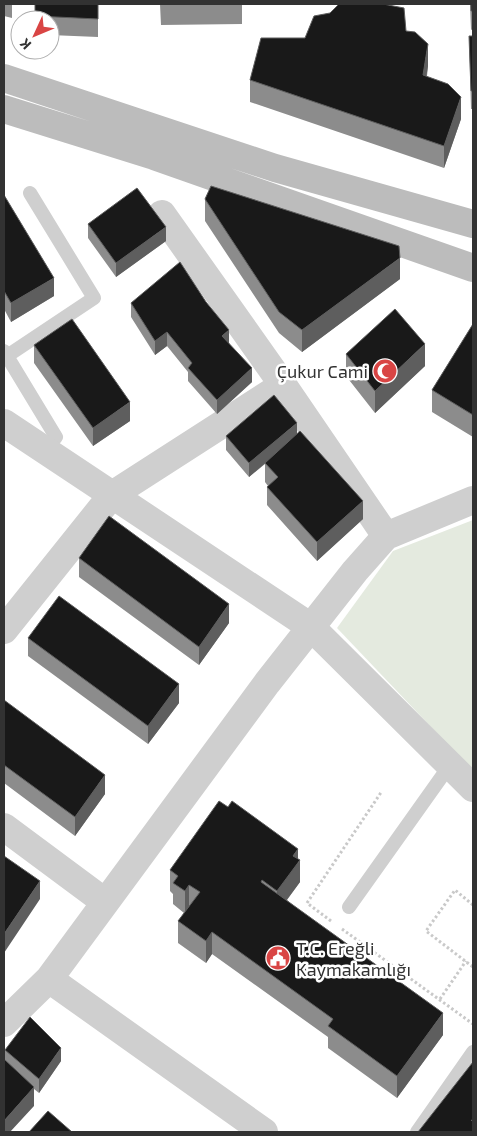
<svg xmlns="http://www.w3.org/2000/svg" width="477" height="1136" viewBox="0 0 477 1136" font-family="'Exo 2',sans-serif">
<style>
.green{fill:#e4eadf}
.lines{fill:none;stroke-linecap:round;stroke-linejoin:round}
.path{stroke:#c9c9c9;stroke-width:3;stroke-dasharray:2.5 2.5;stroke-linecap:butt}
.service{stroke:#cfcfcf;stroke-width:14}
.minor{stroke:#cfcfcf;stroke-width:28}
.secondary{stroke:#bcbcbc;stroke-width:28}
.wall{fill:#8c8c8c}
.shaded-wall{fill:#5e5e5e}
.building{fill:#191919;stroke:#5e5e5e}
.labels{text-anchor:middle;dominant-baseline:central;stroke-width:5;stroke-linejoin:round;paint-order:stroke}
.poi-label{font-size:18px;fill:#323232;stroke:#fff;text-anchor:end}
</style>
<rect width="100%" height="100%" fill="#fff"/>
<!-- green -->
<path class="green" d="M473,520v251l-136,-143 56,-77z"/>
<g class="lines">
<!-- path -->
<path class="path" d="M473,905l-18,-15 -29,41 47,36
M331,921l-24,-18 75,-112
M342,929l131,95
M440,999l26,-38"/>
<!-- service -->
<path class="service" d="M4,351l52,86 -11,14
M7,356l87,-58 -64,-105
M349,907l101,-142
M417,1132l56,-80"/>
<!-- minor -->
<path class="minor" d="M162,214l121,171 103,151
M4,423l307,204 162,161
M4,630l108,-135 171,-110
M4,827l101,75
M49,979l215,153
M4,1023l45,-44 218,-296 88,-112 31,-35 87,-36"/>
<!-- secondary -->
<path class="secondary" d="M4,78l271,90 198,56
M4,109l150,47 319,112"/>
</g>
<!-- wall -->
<path class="wall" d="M4,4h8v14l-8,-2z
M35,4h63v33l-48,-2v-15h-15z
M160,4h82v20l-81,1z
M470,4h3v25l-2,1z
M406,31l22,35 -1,10 34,43 -17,49 -194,-66v-22l55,-42z
M469,36h4v73h-2z
M4,195l50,101 -43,26 -7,-13z
M205,199l195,80 -98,73 -23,-19 -74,-112z
M88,224l78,17 -50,36 -28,-39z
M131,303l98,40 23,39 -35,32 -29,-33v-9l-21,-26 -12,9 -24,-38z
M473,324v113l-41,-25v-22z
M34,345l96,76 -37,25 -59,-83z
M346,354l79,12 -50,47 -29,-37z
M297,434l66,85 -46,42 -50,-56v-18l1,-1 -3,-4v-18l-16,13 -23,-27v-14z
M79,558l150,65 -30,42 -120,-88z
M28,638l151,65 -31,41 -120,-88z
M4,700l101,94 -30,42 -71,-53z
M298,859l2,23 -13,18 156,135 -46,63 -69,-50v-11l-116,-83 -6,9 -28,-20v-22l6,-8 -11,-9v-10l-3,-3v-21z
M5,1050l56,11 -22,32 -5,-4v17l-29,-46z"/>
<!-- shaded-wall -->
<path class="shaded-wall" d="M428,44v22l-5,31v-22z
M461,97v22l-17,49v-22z
M166,227v14l-50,36v-14z
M400,258v21l-98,73v-22z
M54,278v18l-43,26v-19z
M229,330v14l-7,-8z
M167,332v14l-12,9v-14z
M425,344v22l-50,47v-22z
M252,368v14l-35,32v-14z
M130,402v19l-37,25v-18z
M297,423v13l-48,41v-14z
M363,501v18l-46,42v-19z
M229,604v19l-30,42v-18z
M179,684v19l-31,41v-18z
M105,775v19l-30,42v-19z
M298,849v14l2,-3v22l-23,31v-22l16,-35z
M40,881v18l-36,54v-19z
M189,885v21l-4,7v-22z
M212,932v22l-6,9v-22z
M443,1013v22l-46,63v-22z
M61,1048v13l-22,32v-14z
M34,1087v19l-24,26h-6v-11z"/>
<!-- building -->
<path class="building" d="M35,4h63v15l-63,-3z
M339,4h44l21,4 2,23 9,1 13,12 -5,31 25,9 13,13 -17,49 -194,-66 11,-42h44l9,-22 16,-3z
M471,4h2v7h-2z
M469,36h4v55h-2z
M211,186l188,60 1,12 -98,72 -23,-18 -74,-113z
M137,188l29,39 -50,36 -28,-39z
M4,195l50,83 -43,25 -7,-12z
M180,262l26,40 23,28 -7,6 30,32 -35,32 -29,-32 4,-5 -25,-31 -12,9 -24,-38z
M395,309l30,35 -50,47 -29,-37z
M72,319l58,83 -37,26 -59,-83z
M473,324v91l-41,-25z
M274,395l23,28 -48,40 -23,-27z
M300,431l63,70 -46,41 -50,-55 11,-10 -13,-14z
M109,516l120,88 -30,43 -120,-89z
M59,596l120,88 -31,42 -120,-88z
M4,700l101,75 -30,42 -71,-52z
M219,801l9,6 4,-6 66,48 -5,7 7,4 -23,31 -15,-11 -1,2 182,131 -46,63 -69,-50 5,-7 -121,-87 -6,9 -28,-20 22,-29 -11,-7 -4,6 -12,-8 5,-7 -8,-6z
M4,856l36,25 -36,53z
M30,1017l31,31 -22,31 -34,-29z
M4,1059l30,28 -30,34z
M473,1062v59l-2,-1 2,2v10h-55z
M48,1111l24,21h-43z"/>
<!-- icons -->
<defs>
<symbol id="mosque-disc" viewBox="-11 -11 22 22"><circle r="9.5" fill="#d94544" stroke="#fff"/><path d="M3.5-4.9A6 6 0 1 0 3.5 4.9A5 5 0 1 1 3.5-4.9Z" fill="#fff"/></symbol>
<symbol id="civic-disc" viewBox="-11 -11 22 22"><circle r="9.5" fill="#d94544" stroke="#fff"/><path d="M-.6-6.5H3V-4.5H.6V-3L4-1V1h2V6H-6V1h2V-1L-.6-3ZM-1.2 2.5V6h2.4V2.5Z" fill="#fff"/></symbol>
</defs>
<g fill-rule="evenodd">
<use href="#mosque-disc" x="371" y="357" width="28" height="28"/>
<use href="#civic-disc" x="264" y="944" width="28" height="28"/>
</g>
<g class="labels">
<!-- poi labels -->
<g class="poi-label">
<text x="368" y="371">Çukur Cami</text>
<text x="296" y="948" text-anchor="start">T.C. Ereğli<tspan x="296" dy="21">Kaymakamlığı</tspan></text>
</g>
</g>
<!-- border -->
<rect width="477" height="1136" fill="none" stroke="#323232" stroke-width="10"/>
<!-- north arrow -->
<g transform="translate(35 35) rotate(226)"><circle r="24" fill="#ffffff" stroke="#adadad"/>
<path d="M0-4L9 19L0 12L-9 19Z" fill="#d94544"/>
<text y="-8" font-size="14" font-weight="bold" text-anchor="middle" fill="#323232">K</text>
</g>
</svg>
